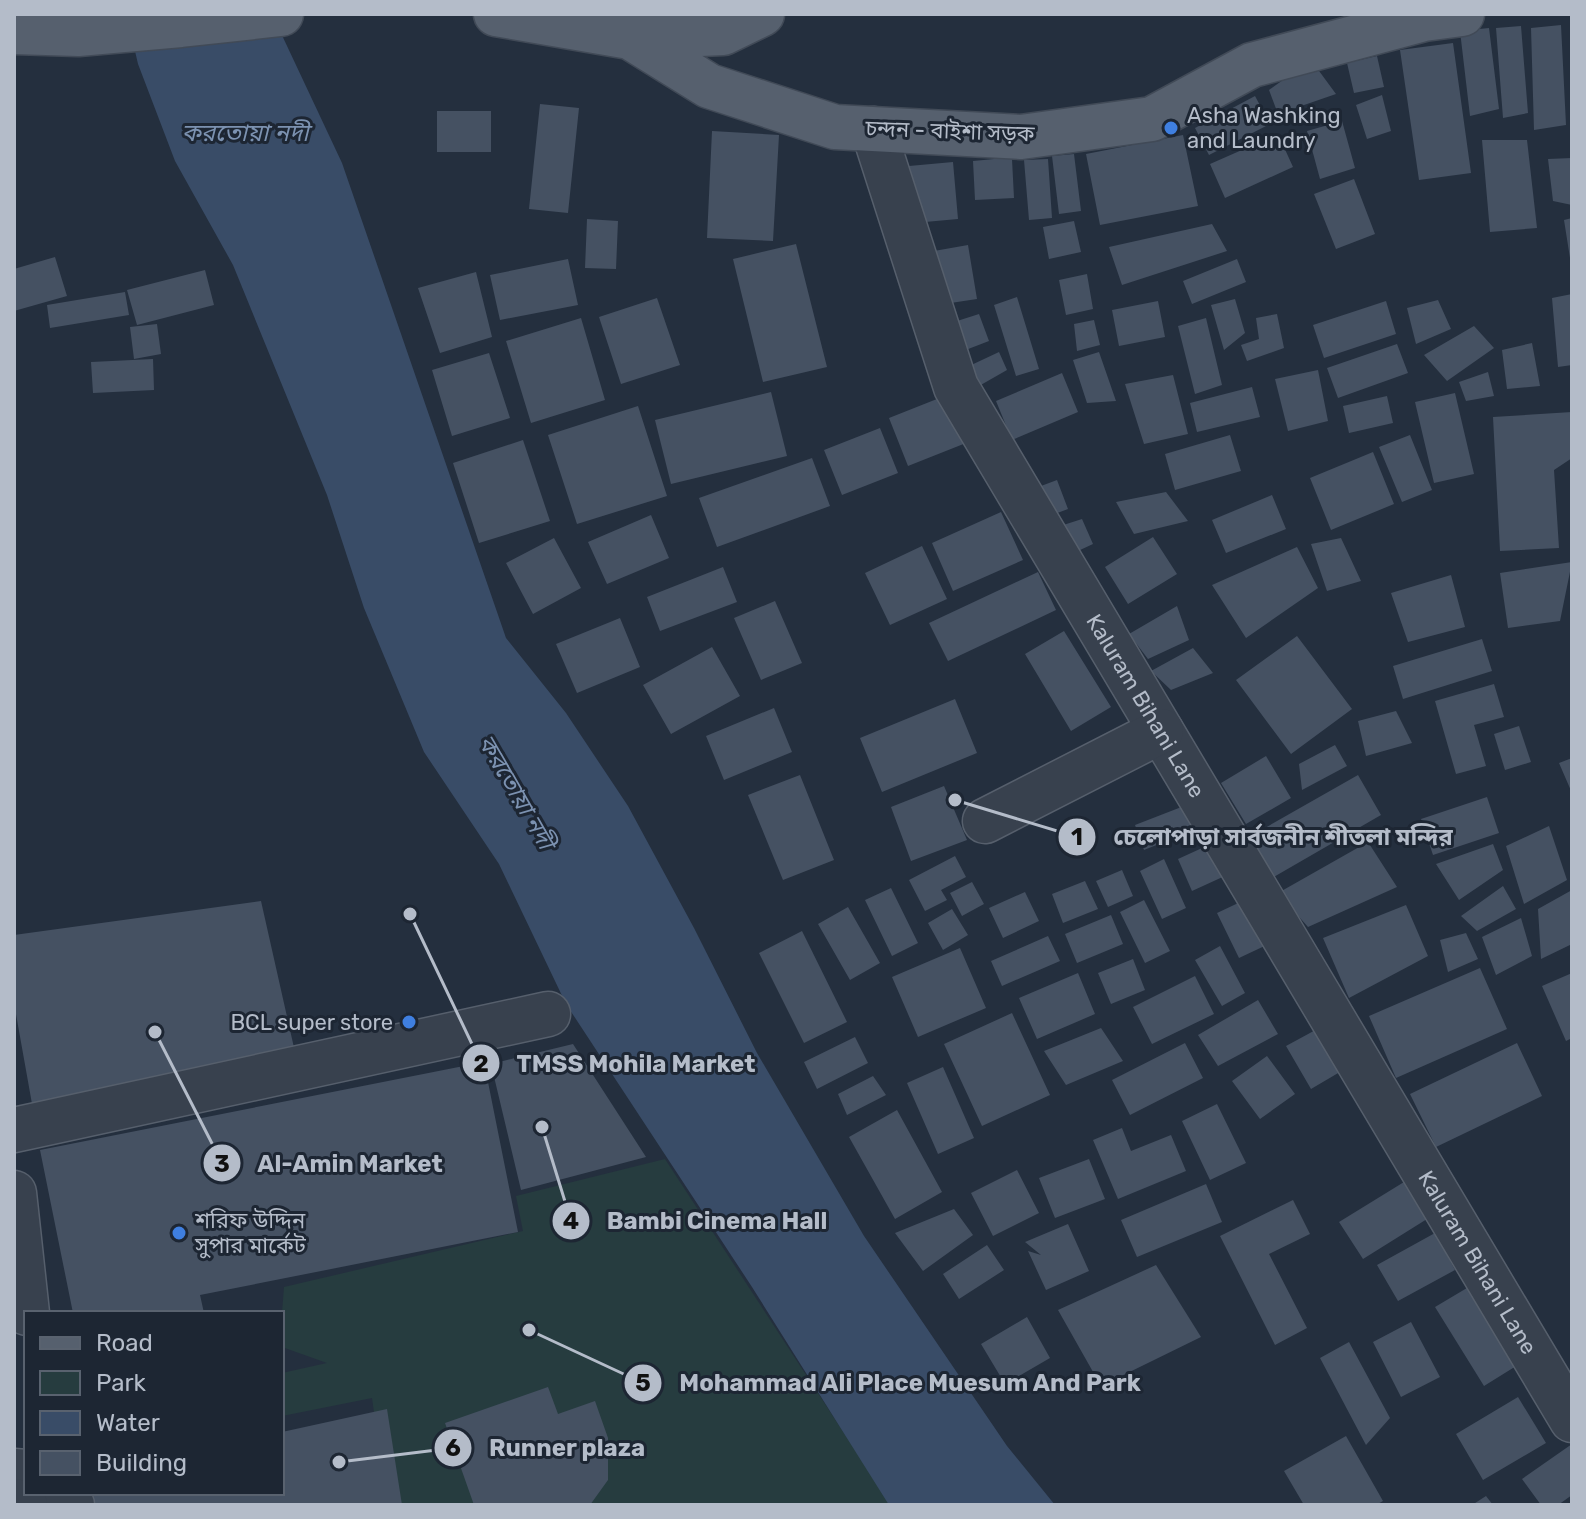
<svg xmlns="http://www.w3.org/2000/svg" width="1586" height="1519" viewBox="0 0 1586 1519" font-family="Rubik,'Noto Sans Bengali',sans-serif">
<style>
.green{fill:#263c3f}
.water{fill:#394c67}
.building{fill:#455162}
.lines{fill:none;stroke-linecap:round;stroke-linejoin:round}
.minor-casing{stroke:#565f6c;stroke-width:47}
.major-casing{stroke:#414a57;stroke-width:47}
.minor{stroke:#38414e;stroke-width:44}
.major{stroke:#56606e;stroke-width:44}
.shop-dot{fill:#3f7fe0;stroke:#1d2633;stroke-width:3}
.labels{text-anchor:middle;dominant-baseline:central;stroke-width:6;stroke-linejoin:round;paint-order:stroke}
.poi-label{font-size:22px;fill:#b4bcc9;stroke:#1d2633;text-anchor:start}
.street-label{font-size:22px;fill:#b4bcc9;stroke:#1d2633}
.water-label{font-size:24px;font-style:italic;fill:#7c92b1;stroke:#1d2633}
.leader{fill:none;stroke:#b4bcc9;stroke-width:3}
.callout-dot{fill:#b4bcc9;stroke:#1d2633;stroke-width:3}
.mark-label{font-size:24px;text-anchor:middle;font-weight:bold;fill:#111}
.callout-label{font-size:24px;text-anchor:middle;font-weight:bold;fill:#b4bcc9;stroke:#1d2633;stroke-width:6;stroke-linejoin:round;paint-order:stroke}
</style>
<rect width="100%" height="100%" fill="#242f3e"/>
<!-- green -->
<path class="green" d="M665,1159l226,346h-504l-15,-107 -90,18v-43l45,-10 -45,-16v-34l2,-26 239,-56 -7,-35z"/>
<!-- water -->
<path class="water" d="M272,14l70,149 164,475 60,75 62,93 66,122 63,125 107,183 143,210 48,59h-166l-137,-218 -186,-283 -67,-140 -75,-112 -60,-144 -37,-113 -94,-230 -58,-104 -37,-97 -6,-26z"/>
<!-- building -->
<path class="building" d="M1561,25l5,100 -32,5 -3,-102z
M1521,26l7,87 -25,5 -7,-90z
M1489,28l10,81 -29,7 -10,-85z
M1453,43l18,130 -52,7 -19,-130z
M1377,56l7,31 -30,6 -7,-30z
M1311,60l25,34 -58,20 -9,-24z
M1382,95l9,36 -24,8 -11,-34z
M1255,96l15,28 -61,31 -14,-27z
M540,104l39,4 -11,105 -39,-4z
M437,111h54v41h-54z
M1342,121l13,47 -35,11 -13,-48z
M712,131l67,4 -6,106 -66,-3z
M1278,134l15,33 -68,31 -15,-34z
M1183,135l15,71 -98,19 -14,-71z
M1482,140h45l10,88 -47,4z
M1074,154l7,57 -22,3 -7,-58z
M1572,158v47l-19,-4 -5,-42z
M994,159h18l2,39 -39,2 -2,-39z
M1048,159l4,59 -23,2 -5,-60z
M953,162l5,57 -44,4 -5,-57z
M1354,179l21,55 -39,15 -22,-55z
M1572,218v40h-2l-6,-38z
M587,219l31,2 -2,48 -31,-1z
M1074,221l7,31 -32,7 -6,-32z
M1212,224l15,27 -105,34 -13,-38z
M796,244l31,123 -64,15 -30,-123z
M968,245l9,54 -33,5 -10,-53z
M55,257l12,39 -53,15v-42z
M568,259l10,46 -78,15 -10,-45z
M1237,259l9,23 -54,22 -9,-23z
M205,270l9,35 -77,20 -10,-35z
M476,272l16,65 -52,16 -22,-65z
M1087,274l6,35 -27,6 -7,-35z
M125,292l4,23 -79,13 -3,-23z
M1572,294v71l-14,2 -6,-69z
M1017,297l22,72 -23,7 -22,-71z
M657,298l23,67 -59,19 -22,-67z
M1235,299l10,34 -21,17 -13,-45z
M1438,300l13,29 -35,15 -9,-36z
M1158,301l7,36 -46,9 -7,-36z
M1386,301l10,33 -72,24 -11,-33z
M979,314l10,27 -26,10 -9,-29z
M1277,314l7,34 -37,13 -6,-16 18,-6 -3,-21z
M581,318l24,82 -74,23 -25,-82z
M1206,318l16,67 -27,9 -17,-68z
M1094,320l6,25 -23,6 -3,-27z
M157,324l4,30 -27,5 -4,-32z
M1474,326l20,22 -47,33 -23,-26z
M1532,343l8,43 -33,3 -5,-39z
M1397,344l11,29 -70,25 -11,-30z
M999,352l8,18 -28,16 -12,-19z
M1099,352l17,49 -29,2 -14,-43z
M489,353l21,65 -58,18 -20,-66z
M153,359l1,31 -61,3 -2,-31z
M1318,370l10,51 -40,10 -13,-52z
M1488,372l6,24 -28,5 -7,-19z
M1062,373l16,39 -66,28 -16,-39z
M1173,375l15,59 -44,10 -19,-60z
M1252,387l8,30 -63,15 -7,-29z
M771,392l16,64 -116,28 -16,-64z
M1455,393l19,81 -40,9 -19,-81z
M947,395l19,48 -58,23 -19,-48z
M1387,396l6,27 -44,10 -6,-27z
M638,406l29,90 -90,28 -29,-89z
M1572,412v46l-18,12 5,78 -59,3 -7,-134z
M880,428l18,45 -56,22 -18,-45z
M1230,435l11,36 -66,19 -10,-36z
M1410,435l22,55 -30,12 -23,-55z
M523,440l27,81 -71,22 -26,-80z
M1373,452l21,52 -63,26 -21,-52z
M812,458l18,48 -113,41 -18,-49z
M1057,480l11,29 -24,9 -11,-29z
M1166,492l22,29 -54,13 -18,-32z
M1272,495l14,34 -60,24 -14,-33z
M1001,512l22,48 -70,31 -21,-48z
M651,515l18,43 -62,26 -19,-42z
M1082,519l11,25 -28,13 -11,-29z
M1153,537l24,37 -49,30 -23,-37z
M554,538l27,50 -48,26 -27,-51z
M1341,538l20,43 -34,10 -16,-47z
M922,546l25,53 -57,26 -25,-52z
M1297,547l21,41 -72,50 -34,-53z
M1572,562l-12,59 -52,7 -8,-55z
M723,567l14,35 -77,29 -13,-34z
M1038,572l18,38 -108,51 -19,-38z
M1451,575l14,52 -57,15 -17,-49z
M775,601l27,62 -41,17 -27,-62z
M1177,606l12,34 -41,19 -19,-25z
M620,618l20,49 -63,26 -21,-49z
M1064,631l47,76 -40,24 -46,-77z
M1297,636l55,73 -61,45 -55,-74z
M1482,639l10,32 -89,28 -10,-33z
M712,647l28,49 -69,38 -28,-49z
M1193,648l20,25 -42,17 -20,-19z
M1494,684l10,33 -30,8 12,41 -30,8 -21,-73z
M955,699l22,54 -95,39 -22,-54z
M774,708l18,44 -68,28 -18,-44z
M1396,711l16,32 -46,13 -8,-35z
M1519,726l12,36 -26,8 -11,-36z
M1335,745l12,21 -45,24 -3,-26z
M1266,756l25,42 -45,26 -25,-41z
M1572,758v35l-13,-30z
M800,775l34,85 -51,20 -35,-85z
M1358,775l23,40 -109,63 -23,-41z
M944,786l23,54 -56,21 -20,-54z
M1487,797l12,36 -66,22 -12,-36z
M1184,806l10,24 -50,20 -9,-25z
M1549,826l18,54 -43,24 -18,-58z
M1368,842l29,45 -89,40 -30,-34z
M1213,843l14,32 -35,16 -14,-32z
M1493,844l10,26 -44,30 -23,-36z
M955,856l11,21 -25,13 6,10 -22,11 -16,-31z
M1164,859l22,49 -24,11 -22,-48z
M1122,870l11,26 -25,11 -12,-26z
M1085,881l13,28 -35,14 -11,-29z
M972,882l12,22 -22,12 -12,-23z
M1503,886l13,23 -39,22 -16,-15z
M891,888l27,55 -26,13 -27,-56z
M1572,890v54l-31,15 -3,-50z
M1025,892l14,29 -36,17 -14,-30z
M1251,897l22,45 -34,16 -22,-45z
M1144,900l26,51 -25,12 -25,-51z
M261,901l36,160 -263,54 -20,-112v-68z
M1406,905l22,51 -79,42 -26,-60z
M848,907l32,56 -30,17 -32,-56z
M952,909l16,26 -25,15 -15,-27z
M1111,915l12,29 -46,19 -12,-29z
M1521,918l11,38 -36,19 -14,-38z
M802,931l45,91 -43,21 -45,-90z
M1466,933l12,26 -30,13 -8,-32z
M1048,936l12,25 -58,25 -11,-25z
M1220,946l25,47 -23,13 -27,-46z
M960,948l26,60 -68,29 -26,-60z
M1133,959l12,31 -34,14 -13,-31z
M1480,968l27,61 -111,49 -27,-62z
M1078,973l17,41 -58,25 -18,-41z
M1572,973v65l-6,3 -24,-55z
M1195,976l19,38 -62,30 -19,-37z
M1258,1000l20,34 -60,32 -20,-31z
M1012,1013l38,82 -68,31 -38,-82z
M1321,1027l24,42 -34,20 -25,-43z
M1101,1028l22,33 -57,24 -22,-34z
M855,1037l13,26 -51,26 -13,-27z
M1185,1043l18,35 -73,37 -18,-35z
M1517,1043l25,53 -106,51 -26,-53z
M573,1044l73,113 -125,33 -30,-126z
M1267,1056l28,38 -35,25 -28,-38z
M484,1062l34,170 -318,63 4,18h-131l-33,-163z
M943,1067l31,71 -36,16 -31,-71z
M873,1076l13,19 -39,20 -9,-21z
M1217,1104l29,59 -36,17 -28,-59z
M897,1110l45,82 -47,27 -46,-82z
M1122,1128l9,23 40,-16 15,36 -68,28 -25,-59z
M1089,1159l16,40 -50,19 -16,-40z
M1017,1170l22,43 -46,23 -22,-43z
M1404,1182l23,37 -64,40 -24,-37z
M1206,1184l16,38 -85,35 -16,-37z
M1293,1200l17,34 -41,20 38,74 -32,17 -55,-109z
M954,1209l19,26 -50,36 -28,-38z
M1068,1224l21,47 -43,19 -18,-39 13,4 -16,-13z
M1435,1233l20,37 -57,31 -21,-36z
M987,1245l17,25 -45,29 -16,-25z
M1156,1265l45,72 -100,49 -43,-76z
M1472,1285l49,78 -37,23 -49,-79z
M1027,1317l23,41 -45,26 -24,-40z
M1411,1322l29,55 -39,20 -28,-55z
M1349,1342l41,76 -24,27 -46,-87z
M548,1387l10,27 37,-13 13,37v42l-18,25h-116l-29,-82z
M1518,1397l28,46 -63,37 -27,-46z
M387,1409l15,96h-312l-2,-12h194v-61z
M1346,1436l37,65 -7,4h-72l-20,-34z
M1572,1444v51l-14,10h-17l-19,-26z
M1486,1496l7,9h-21z"/>
<g class="lines">
<defs>
<g id="minor">
<path id="s1" d="M873,129l83,258 616,1033"/>
<path d="M985,821l176,-90"/>
<path d="M14,1130l534,-116"/>
<path d="M14,1193l13,120"/>
<path d="M14,1471l12,1"/>
<path d="M64,1493l4,3 4,9"/>
<path d="M14,1501l11,4"/>
</g>
<path id="major" d="M496,14l134,23 93,-4 39,-19
M14,32l64,2 103,-9 100,-11
M630,37l79,49 126,41 186,10 131,-18 100,-54 172,-46 38,-5"/>
</defs>
<!-- minor casing -->
<use href="#minor" class="minor-casing"/>
<!-- major casing -->
<use href="#major" class="major-casing"/>
<!-- minor -->
<use href="#minor" class="minor"/>
<!-- major -->
<use href="#major" class="major"/>
</g>
<!-- markers -->
<g class="shop-dot">
<circle cx="1171" cy="128" r="8"/>
<circle cx="409" cy="1022" r="8"/>
<circle cx="179" cy="1233" r="8"/>
</g>
<g class="labels">
<!-- poi labels -->
<g class="poi-label">
<text x="1187" y="115">Asha Washking<tspan x="1187" dy="25">and Laundry</tspan></text>
<text x="393" y="1022" text-anchor="end">BCL super store</text>
<text x="195" y="1220">শরিফ উদ্দিন<tspan x="195" dy="25">সুপার মার্কেট</tspan></text>
</g>
<!-- street labels -->
<g class="street-label">
<text transform="translate(950 131) rotate(2)">চন্দন - বাইশা সড়ক</text>
<text stroke="none"><textPath href="#s1" startOffset="642">Kaluram Bihani Lane</textPath></text>
<text stroke="none"><textPath href="#s1" startOffset="1290">Kaluram Bihani Lane</textPath></text>
</g>
<!-- water labels -->
<g class="water-label">
<text x="245" y="133">করতোয়া নদী</text>
<text transform="translate(516 792) rotate(60)">করতোয়া নদী</text>
</g>
</g>
<!-- callouts -->
<path class="leader" d="M955 800L1077 837M410 914L481 1063M155 1032L222 1163M542 1127L571 1221M529 1330L643 1383M339 1462L453 1448"/>
<g class="callout-dot">
<circle cx="955" cy="800" r="8"/>
<circle cx="410" cy="914" r="8"/>
<circle cx="155" cy="1032" r="8"/>
<circle cx="542" cy="1127" r="8"/>
<circle cx="529" cy="1330" r="8"/>
<circle cx="339" cy="1462" r="8"/>
<circle cx="1077" cy="837" r="20"/>
<circle cx="481" cy="1063" r="20"/>
<circle cx="222" cy="1163" r="20"/>
<circle cx="571" cy="1221" r="20"/>
<circle cx="643" cy="1383" r="20"/>
<circle cx="453" cy="1448" r="20"/>
</g>
<g class="mark-label">
<text x="1077" y="845">1</text>
<text x="481" y="1072">2</text>
<text x="222" y="1172">3</text>
<text x="571" y="1229">4</text>
<text x="643" y="1391">5</text>
<text x="453" y="1456">6</text>
</g>
<g class="callout-label">
<text x="1283" y="845">চেলোপাড়া সার্বজনীন শীতলা মন্দির</text>
<text x="636" y="1072">TMSS Mohila Market</text>
<text x="350" y="1172">Al-Amin Market</text>
<text x="717" y="1229">Bambi Cinema Hall</text>
<text x="910" y="1391">Mohammad Ali Place Muesum And Park</text>
<text x="567" y="1456">Runner plaza</text>
</g>
<!-- border -->
<rect width="1586" height="1519" fill="none" stroke="#b4bcc9" stroke-width="32"/>
<!-- legend -->
<rect x="24" y="1311" width="260" height="184" fill="#1d2633" stroke="#59626f" stroke-width="2"/>
<rect x="40" y="1337" width="40" height="12" fill="#56606e" stroke="#59626f" stroke-width="2"/>
<text x="96" y="1351" font-size="24" fill="#b4bcc9">Road</text>
<rect x="40" y="1371" width="40" height="24" fill="#263c3f" stroke="#59626f" stroke-width="2"/>
<text x="96" y="1391" font-size="24" fill="#b4bcc9">Park</text>
<rect x="40" y="1411" width="40" height="24" fill="#394c67" stroke="#59626f" stroke-width="2"/>
<text x="96" y="1431" font-size="24" fill="#b4bcc9">Water</text>
<rect x="40" y="1451" width="40" height="24" fill="#455162" stroke="#59626f" stroke-width="2"/>
<text x="96" y="1471" font-size="24" fill="#b4bcc9">Building</text>
</svg>
